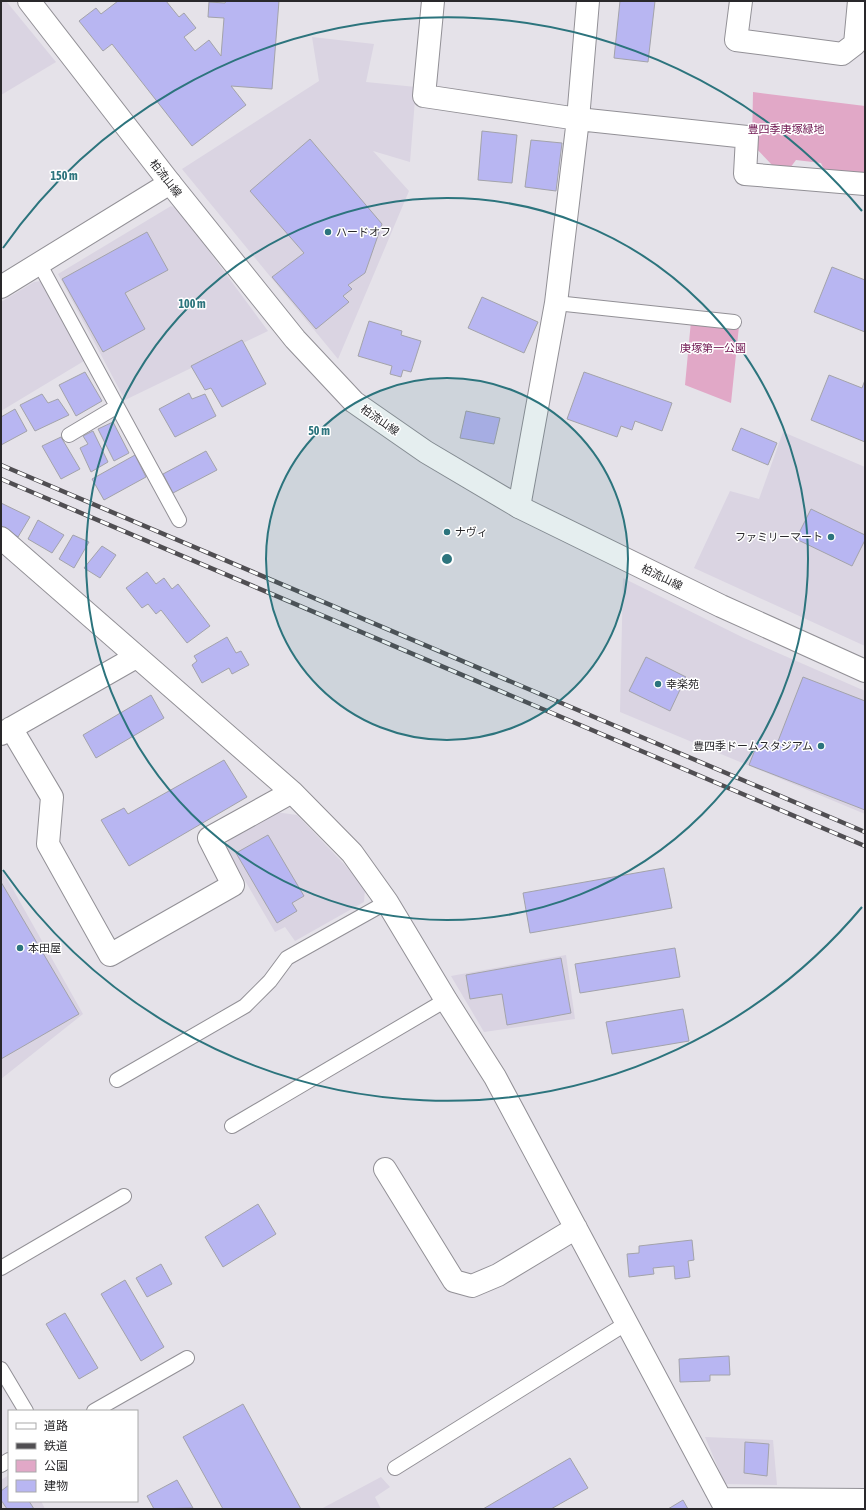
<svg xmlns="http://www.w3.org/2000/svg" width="866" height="1510" viewBox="0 0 866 1510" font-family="'Asap Condensed','Noto Sans JP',sans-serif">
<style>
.built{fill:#dad4e2}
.green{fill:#e1a8c7}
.building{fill:#b8b6f2;stroke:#a3a3aa}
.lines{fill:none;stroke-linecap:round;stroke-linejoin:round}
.lane-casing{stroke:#929096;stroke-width:16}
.street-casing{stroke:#929096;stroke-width:24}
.secondary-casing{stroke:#929096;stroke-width:24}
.lane{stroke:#fff;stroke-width:14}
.street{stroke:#fff;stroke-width:22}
.secondary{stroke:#fff;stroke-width:22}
.rail-casing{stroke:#504e52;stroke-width:4.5}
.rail{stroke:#fff;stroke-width:3;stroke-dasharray:9;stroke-linecap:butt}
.ring{fill:none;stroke:#2c747d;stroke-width:2}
.poi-dot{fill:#2c747d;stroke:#fff;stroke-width:1.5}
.labels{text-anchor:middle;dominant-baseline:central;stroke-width:3;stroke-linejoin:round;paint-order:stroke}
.park-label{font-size:11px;fill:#701852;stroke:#fff}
.street-label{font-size:11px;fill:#29282b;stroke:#fff}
.poi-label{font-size:11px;fill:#29282b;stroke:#fff;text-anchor:start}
.centre{fill:#2c747d;stroke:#fff;stroke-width:2}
.ring-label{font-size:12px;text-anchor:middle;font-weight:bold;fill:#2c747d;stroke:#fff;stroke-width:3;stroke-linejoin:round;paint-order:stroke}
</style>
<rect width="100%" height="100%" fill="#e5e2e9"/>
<!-- built -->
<path class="built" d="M1,1h5l50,61 -55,33z
M312,37l62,7 -8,38 50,5 -6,75 -37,-11 36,40 -71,168 -156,-190 137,-88z
M171,206l7,3 90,122 -143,69 -67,-126z
M41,281l43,80 -83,50v-109l33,-20z
M783,432l82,35v179l-171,-78 36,-77 29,8z
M623,578l121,60 121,53v123l-245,-102z
M275,812l22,3 47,49 21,25 -1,13 -69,39 -10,-14 -10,5 -48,-82 1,-10z
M1,868l82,146 -82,65z
M566,955l9,64 -91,13 -33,-56z
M705,1437l68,3 4,45 -52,-1z
M9,1475v26h32l4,8h-44v-29z
M381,1477l9,10 -15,10 6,12h-60z"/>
<!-- green -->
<path class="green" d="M753,92l112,14v70l-40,-4 -4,-9 -25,-3 -6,8 -17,-2 -21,-22z
M691,321l48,5 -8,77 -46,-18z"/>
<!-- building -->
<path class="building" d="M118,1h48l13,16 5,-4 12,15 -12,9 11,14 14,-11 12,16 3,-38 -16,-1 1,-15 16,1 1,-2h53l-7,88 -41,-3 15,19 -54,41 -80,-102 -9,7 -24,-30 17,-13 5,6z
M620,1h35l-7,61 -34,-4z
M482,131l35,4 -5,48 -34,-3z
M310,139l72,85 -17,49 -17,12 4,4 -9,7 6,6 -33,27 -44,-52 32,-24 -54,-62z
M531,140l31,3 -6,48 -31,-4z
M147,232l21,38 -43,23 20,36 -42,23 -41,-73z
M832,267l33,13v52l-51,-20z
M482,297l56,25 -14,31 -56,-25z
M369,321l33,10 -1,4 20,6 -10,31 -8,-2 -2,7 -11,-3 2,-8 -34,-10z
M242,340l24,44 -44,23 -11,-19 -6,2 -14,-24z
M85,372l17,29 -26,15 -17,-31z
M584,372l88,31 -10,28 -27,-10 -3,9 -11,-4 -4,11 -50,-18z
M829,375l33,13 3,-8v62l-54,-22z
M189,393l3,6 13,-5 11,22 -41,21 -16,-28z
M42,394l6,9 10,-4 11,16 -34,16 -15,-26z
M15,409l12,22 -26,14v-28z
M466,411l34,7 -6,26 -34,-6z
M113,422l16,31 -15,8 -16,-32z
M741,428l36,15 -9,22 -36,-15z
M93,431l15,31 -17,10 -11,-24 8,-4 -5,-8z
M61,437l19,32 -19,10 -19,-33z
M206,451l11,19 -44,23 -10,-19z
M135,455l11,22 -42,23 -12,-21z
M1,503l29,14 -12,20 -17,-11z
M811,509l54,26v5l-13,26 -56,-27z
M38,520l26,15 -12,18 -24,-14z
M73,535l16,7 -15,26 -15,-9z
M102,546l14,9 -16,23 -16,-10z
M147,572l9,12 8,-6 8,11 6,-5 32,42 -23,17 -26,-33 -5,4 -8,-10 -6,4 -16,-20z
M227,637l9,16 5,-2 8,14 -17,9 -3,-6 -27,15 -10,-18 5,-4 -3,-5z
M646,657l40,20 -16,34 -41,-20z
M803,677l62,24v109l-116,-45 9,-23 17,7z
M151,695l13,23 -68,40 -13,-23z
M224,760l23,37 -118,69 -28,-46 23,-12 4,6z
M268,835l36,61 -12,7 5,8 -20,12 -41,-70z
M664,868l8,40 -142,25 -7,-40z
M1,882l78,132 -78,45z
M675,948l5,29 -100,16 -5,-29z
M561,958l10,55 -64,12 -5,-31 -32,5 -4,-24z
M683,1009l6,32 -77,13 -6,-32z
M258,1204l18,30 -53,33 -18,-30z
M692,1240l2,20 -6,1 2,16 -15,2 -1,-13 -21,2 1,6 -25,3 -2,-23 12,-1v-7z
M161,1264l11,20 -25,13 -11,-19z
M125,1280l39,67 -23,14 -40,-67z
M65,1313l33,55 -19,11 -33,-55z
M729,1356l1,19h-20v6l-30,1 -1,-23z
M243,1404l58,105h-78l-40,-72z
M745,1442l24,2 -2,32 -23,-3z
M570,1458l18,30 -37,21h-68z
M177,1480l16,28 -39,1 -7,-13z
M9,1485v16h20l5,8h-27l-6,-9v-9z
M683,1500l5,9h-20z"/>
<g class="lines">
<defs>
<path id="lane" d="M39,263l140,257
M556,303l178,19
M69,435l47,-28
M117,1080l128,-74 25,-25 17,-23 100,-56
M232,1126l214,-126
M1,1268l123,-72
M1,1369l25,42
M94,1411l93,-53
M1,1465l8,-5
M395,1468l232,-145"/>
<path id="street" d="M433,1l-9,95 154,23 169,18 -2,37 120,10
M741,1l-5,39 106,14 13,-10 4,-43
M1,287l169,-104
M519,507l37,-204 22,-184 10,-118
M1,538l291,254 60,61 35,49 59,98 49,77 231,432
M11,728l41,69 -4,47 62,111 123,-70 -24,-47 83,-46
M1,734l135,-77
M385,1169l69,112 18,5 26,-11 78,-47
M721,1499l144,1"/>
<path id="secondary" d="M29,1l141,182 125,156 59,63 72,50 93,55 202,99 144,65"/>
</defs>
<!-- lane casing -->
<use href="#lane" class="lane-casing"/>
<!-- street casing -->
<use href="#street" class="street-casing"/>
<!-- secondary casing -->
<use href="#secondary" class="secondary-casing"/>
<!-- lane -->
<use href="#lane" class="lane"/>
<!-- street -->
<use href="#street" class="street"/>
<!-- secondary -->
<use href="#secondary" class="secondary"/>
<defs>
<path id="rail" d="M1,465l864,367
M1,479l864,367"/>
</defs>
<!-- rail casing -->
<use href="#rail" class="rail-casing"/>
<!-- rail -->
<use href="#rail" class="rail"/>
</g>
<!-- distance rings -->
<circle cx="447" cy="559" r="181" fill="#2c747d" fill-opacity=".12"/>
<g class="ring">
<circle cx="447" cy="559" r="181"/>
<circle cx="447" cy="559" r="361"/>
<path d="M862 907A542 542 0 0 1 3 870M3 248A542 542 0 0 1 862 211"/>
</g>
<!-- markers -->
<g class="poi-dot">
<circle cx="328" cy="232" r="4"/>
<circle cx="447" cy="532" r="4"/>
<circle cx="831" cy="537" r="4"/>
<circle cx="658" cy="684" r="4"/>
<circle cx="821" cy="746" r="4"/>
<circle cx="20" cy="948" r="4"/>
</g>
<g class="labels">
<!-- park labels -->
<g class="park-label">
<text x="786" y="129">豊四季庚塚緑地</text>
<text x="713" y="348">庚塚第一公園</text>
</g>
<!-- street labels -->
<g class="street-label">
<text transform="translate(166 178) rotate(52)">柏流山線</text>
<text transform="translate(380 420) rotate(35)">柏流山線</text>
<text transform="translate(662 577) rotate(26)">柏流山線</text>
</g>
<!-- poi labels -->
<g class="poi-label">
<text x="336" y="232">ハードオフ</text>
<text x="455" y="532">ナヴィ</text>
<text x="823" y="537" text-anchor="end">ファミリーマート</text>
<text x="666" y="684">幸楽苑</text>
<text x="813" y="746" text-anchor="end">豊四季ドームスタジアム</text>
<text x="28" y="948">本田屋</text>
</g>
</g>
<circle cx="447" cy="559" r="6" class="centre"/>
<g class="ring-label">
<text x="64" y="180">150 m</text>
<text x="192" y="308">100 m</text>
<text x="319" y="435">50 m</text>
</g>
<!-- border -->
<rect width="866" height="1510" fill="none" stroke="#29282b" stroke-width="4"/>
<!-- legend -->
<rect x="8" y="1410" width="130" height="92" fill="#ffffff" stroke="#a9a9aa"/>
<rect x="16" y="1423" width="20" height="6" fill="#ffffff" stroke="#a9a9aa"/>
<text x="44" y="1430" font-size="12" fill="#29282b">道路</text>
<rect x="16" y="1443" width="20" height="6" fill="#504e52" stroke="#a9a9aa"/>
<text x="44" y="1450" font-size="12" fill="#29282b">鉄道</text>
<rect x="16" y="1460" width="20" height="12" fill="#e1a8c7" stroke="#a9a9aa"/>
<text x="44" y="1470" font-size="12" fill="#29282b">公園</text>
<rect x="16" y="1480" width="20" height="12" fill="#b8b6f2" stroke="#a9a9aa"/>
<text x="44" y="1490" font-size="12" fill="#29282b">建物</text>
</svg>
